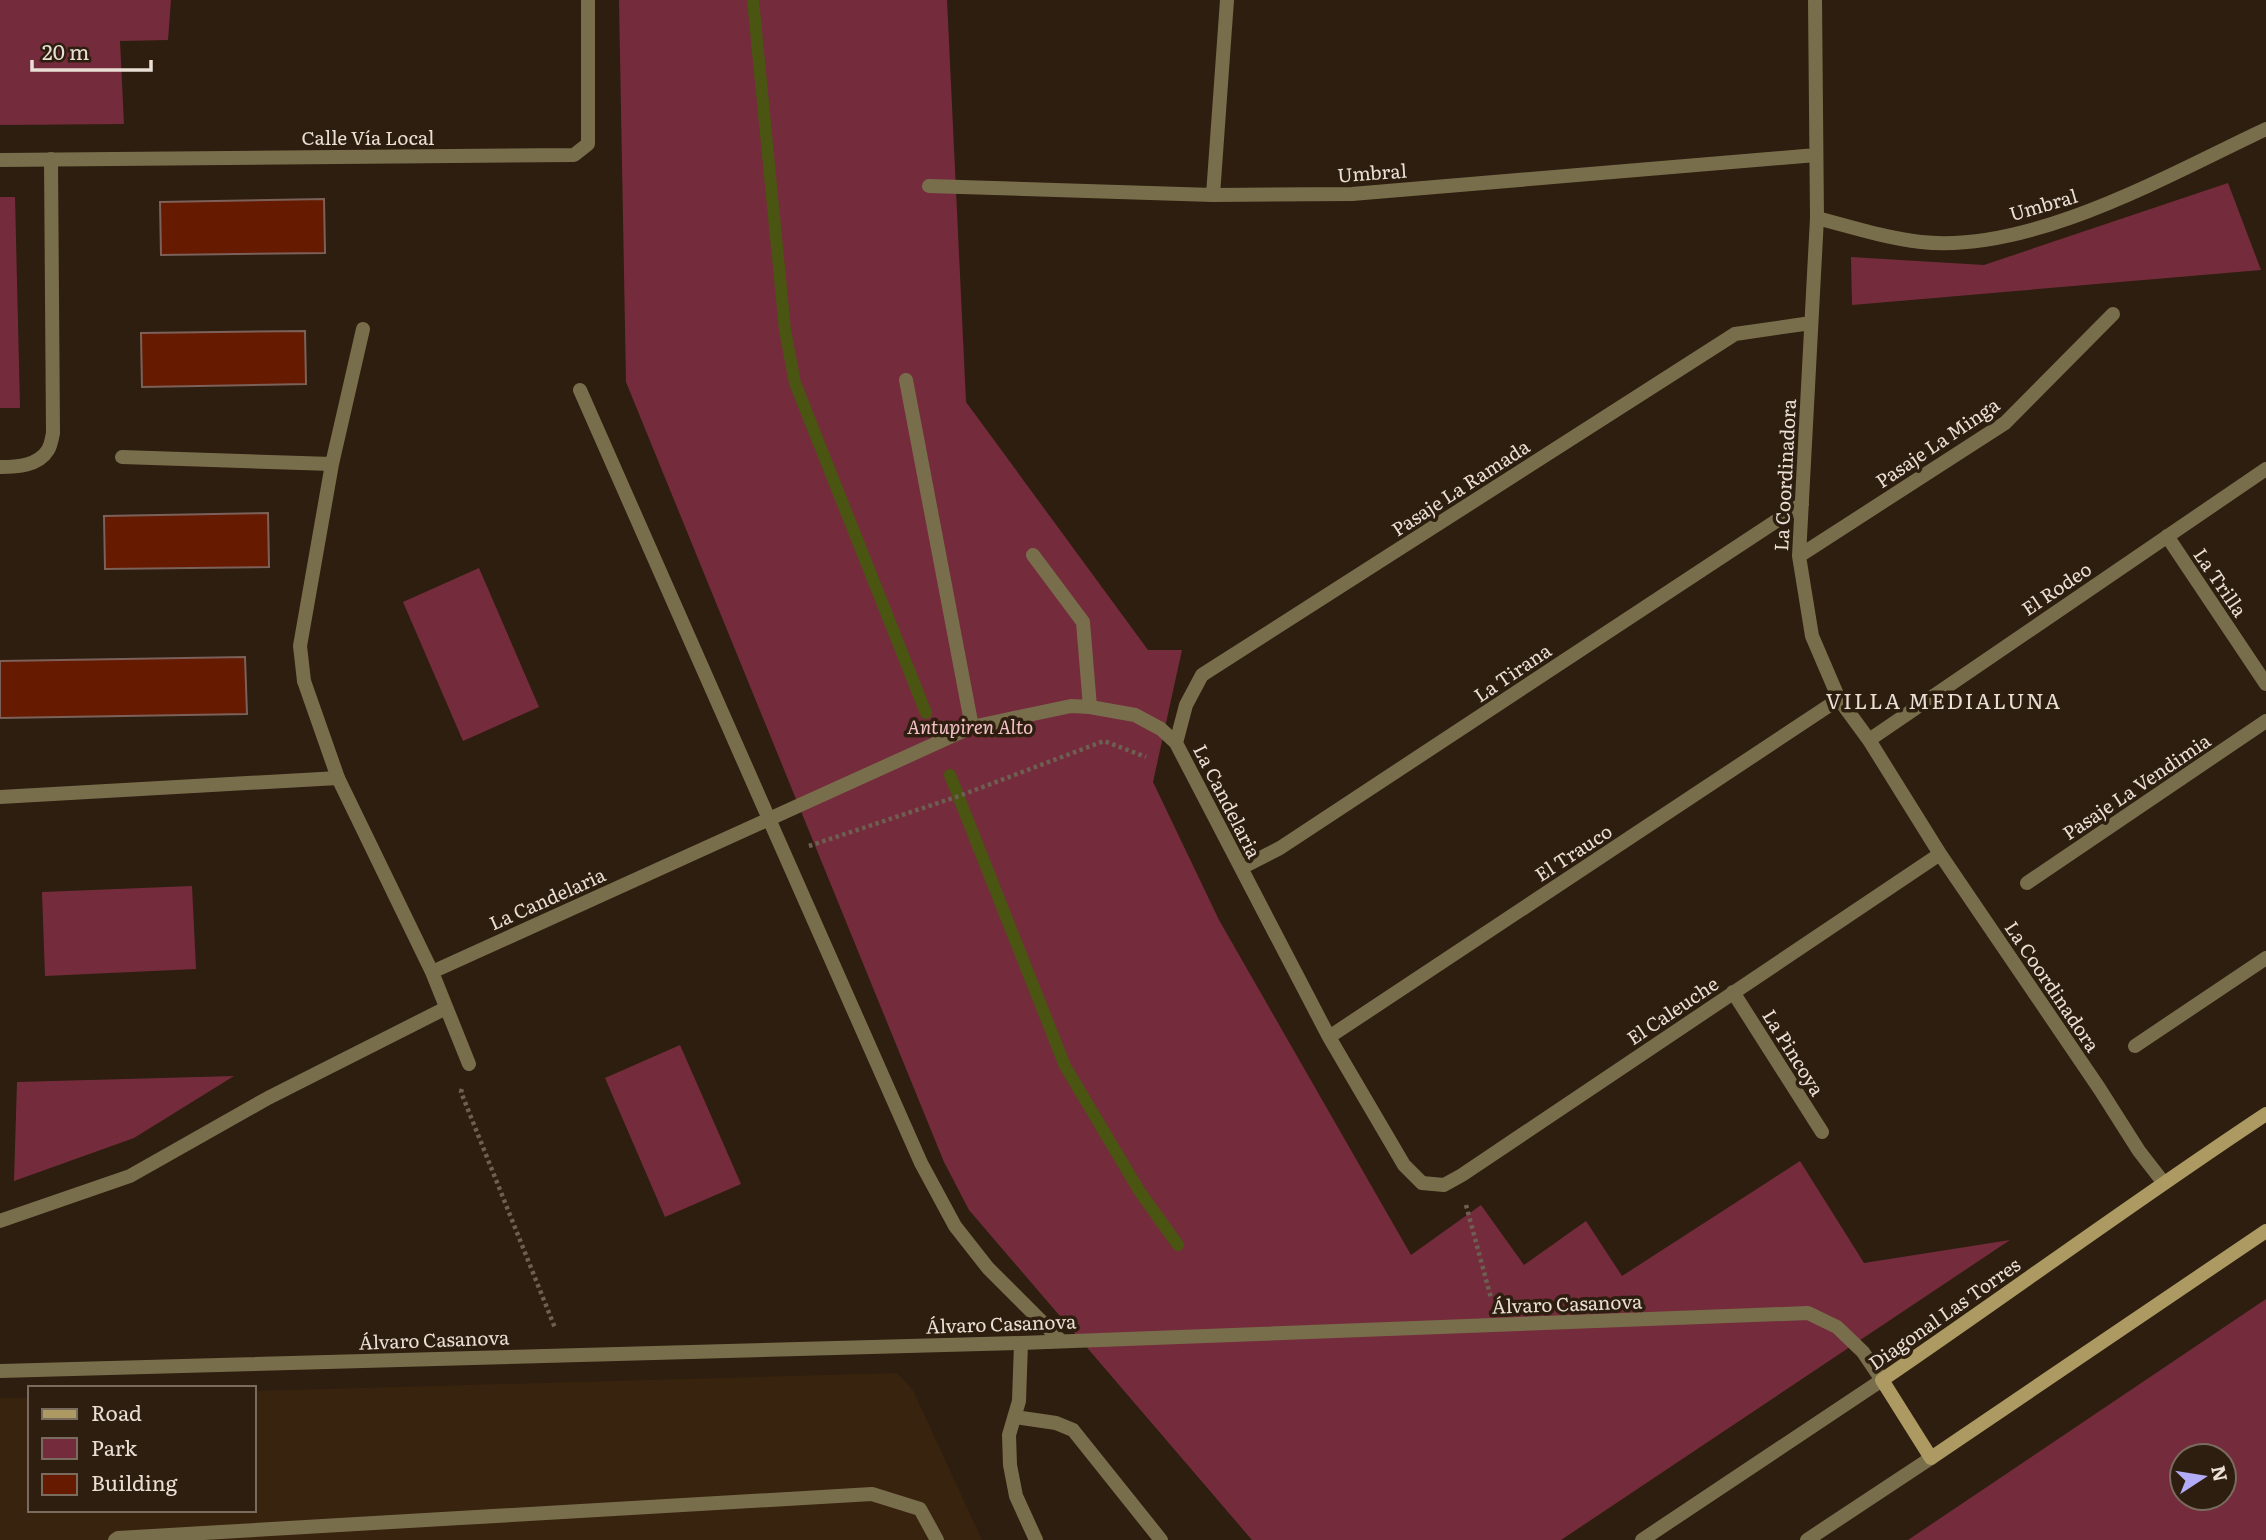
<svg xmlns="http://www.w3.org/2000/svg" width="2266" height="1540" viewBox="0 0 2266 1540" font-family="Literata,serif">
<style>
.built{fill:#38230e}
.green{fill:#742c3c;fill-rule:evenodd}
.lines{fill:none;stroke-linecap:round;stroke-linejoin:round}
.stream{stroke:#495511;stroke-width:12}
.building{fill:#661a00;stroke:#7b6159;stroke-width:2}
.path{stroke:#6d5f51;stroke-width:4.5;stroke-dasharray:3.5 3.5;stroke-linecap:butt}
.service{stroke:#796e4c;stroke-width:14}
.minor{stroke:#796e4c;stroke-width:14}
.tertiary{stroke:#796e4c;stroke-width:14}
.secondary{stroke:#ac9a62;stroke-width:14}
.labels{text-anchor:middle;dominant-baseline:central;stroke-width:7;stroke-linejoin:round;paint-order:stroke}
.street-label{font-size:19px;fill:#eadfd5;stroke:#2e1e0f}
.park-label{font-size:19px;font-style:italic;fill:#f2c1c7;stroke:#2e1e0f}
.neighbourhood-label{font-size:21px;letter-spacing:2px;fill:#eadfd5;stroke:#2e1e0f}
</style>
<rect width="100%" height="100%" fill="#2e1e0f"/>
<!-- built -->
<path class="built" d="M897,1373l16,17 69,150h-982v-142h30v112h224v-119z"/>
<!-- green -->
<path class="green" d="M0,0h171l-3,40 -48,1 4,83 -124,1z
M619,0h328l19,402 182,248h34l-29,132 66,138 192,335 70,-50 43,60 62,-44 36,55 178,-115 64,102 146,-23 -449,300h-309l-283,-330 -25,-48 -318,-780z
M2228,183l33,87 -409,35 -1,-48 133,8z
M0,197h15l5,211h-20z
M479,568l60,139 -76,34 -60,-139z
M192,886l4,83 -151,7 -3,-84z
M680,1045l61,139 -76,33 -60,-139z
M234,1076l-100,62 -120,43 3,-99z
M2266,1299v241h-358zM2182,1456h42v42h-42z"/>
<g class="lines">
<!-- stream -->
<path class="stream" d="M753,0l32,330 10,53 131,330
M950,775l115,291 75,126 38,53"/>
</g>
<!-- building -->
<path class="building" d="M324,199l1,54 -164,2 -1,-53z
M305,331l1,53 -164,3 -1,-54z
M268,513l1,54 -164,2 -1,-53z
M245,657l2,57 -247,4v-57z"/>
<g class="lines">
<!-- path -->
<path class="path" d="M809,846l150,-50 145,-55 42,16
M462,1089l-1,3 94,236
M1466,1205l25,93"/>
<!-- service -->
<path class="service" d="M906,380l66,347
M580,390l189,429
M122,457l210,7
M0,467c17,0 38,-1 48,-17 3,-5 4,-12 5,-17l-2,-274
M1033,555l50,67 7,85
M304,681l-4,-35 32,-182 31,-135
M0,797l338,-19
M1021,1343l-2,58 -10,34 1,30 6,31 20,44
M1015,1417l41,6 17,7 88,110
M115,1540l3,-2 754,-44 48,15 17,31"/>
<!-- minor -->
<path class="minor" d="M1815,0l2,218 -18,338 13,80 27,63 30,41 71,114 159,234 40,63 24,31
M0,160l574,-5 14,-11v-144
M929,186l284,9 139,-1 464,-39
M1213,195l14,-195
M1817,218c34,9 69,20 104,24 110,12 247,-67 345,-113
M2167,536l99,148
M1799,556l206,-133 108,-109
M304,681l34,97 94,194
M1869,740l397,-271
M1176,743l10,-38 16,-30 533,-341 76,-11
M769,819l152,344 34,63 33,42 73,73
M1241,868l39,-20 522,-344
M2027,883l239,-162
M1733,992l89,140
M1329,1037l510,-338
M2135,1046l131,-88
M469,1064l-37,-92 540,-245 99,-21 19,1 45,8 26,14 15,14 153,294 75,128 18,18 22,2 18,-10 478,-321
M0,1221l130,-45 138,-78 178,-90"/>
<!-- tertiary -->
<path class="tertiary" d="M0,1371l1021,-28 787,-30 29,14 26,25 19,28 -240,160
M1807,1540l124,-82"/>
<!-- secondary -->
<path class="secondary" d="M2266,1114c-130,86 -255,178 -384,266l49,78 335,-227"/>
</g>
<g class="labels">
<!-- street labels -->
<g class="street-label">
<text x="368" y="137">Calle Vía Local</text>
<text transform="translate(1372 172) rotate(-4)">Umbral</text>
<text transform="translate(2043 204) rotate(-16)">Umbral</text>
<text transform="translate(1937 442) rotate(-34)">Pasaje La Minga</text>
<text transform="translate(1784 475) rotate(-87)">La Coordinadora</text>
<text transform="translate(1460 487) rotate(-33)">Pasaje La Ramada</text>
<text transform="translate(2221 582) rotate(56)">La Trilla</text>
<text transform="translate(2056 588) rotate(-34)">El Rodeo</text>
<text transform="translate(1512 672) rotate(-34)">La Tirana</text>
<text transform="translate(2136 786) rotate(-34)">Pasaje La Vendimia</text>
<text transform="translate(1228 801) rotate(63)">La Candelaria</text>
<text transform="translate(1573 852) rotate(-33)">El Trauco</text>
<text transform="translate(547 898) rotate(-24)">La Candelaria</text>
<text transform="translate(2053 986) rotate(56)">La Coordinadora</text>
<text transform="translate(1672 1010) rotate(-34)">El Caleuche</text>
<text transform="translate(1794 1052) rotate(58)">La Pincoya</text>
<text transform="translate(1567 1303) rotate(-2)">Álvaro Casanova</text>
<text transform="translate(1944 1313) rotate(-35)">Diagonal Las Torres</text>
<text transform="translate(1001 1323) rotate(-2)">Álvaro Casanova</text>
<text transform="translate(434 1339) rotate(-2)">Álvaro Casanova</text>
</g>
<!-- park labels -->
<g class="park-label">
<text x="970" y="726">Antupiren Alto</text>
</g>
<!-- neighbourhood labels -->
<g class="neighbourhood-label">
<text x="1944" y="699">VILLA MEDIALUNA</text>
</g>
</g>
<!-- legend -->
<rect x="28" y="1386" width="228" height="126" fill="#2e1e0f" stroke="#796b5e" stroke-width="2"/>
<rect x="42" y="1409" width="35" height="10" fill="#ac9a62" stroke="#796b5e" stroke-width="2"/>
<text x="91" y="1421" font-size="21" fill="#eadfd5">Road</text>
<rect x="42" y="1438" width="35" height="21" fill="#742c3c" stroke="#796b5e" stroke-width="2"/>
<text x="91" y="1456" font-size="21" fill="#eadfd5">Park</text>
<rect x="42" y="1474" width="35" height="21" fill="#661a00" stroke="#796b5e" stroke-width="2"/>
<text x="91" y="1491" font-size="21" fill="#eadfd5">Building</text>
<!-- north arrow -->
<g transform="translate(2203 1477) rotate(78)"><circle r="33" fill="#2e1e0f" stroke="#796b5e" stroke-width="2"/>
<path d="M0-5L12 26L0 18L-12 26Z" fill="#b3adf9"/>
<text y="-10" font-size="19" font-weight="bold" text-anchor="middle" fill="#eadfd5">N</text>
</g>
<!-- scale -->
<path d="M32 60v10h119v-10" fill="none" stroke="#eadfd5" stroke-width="3.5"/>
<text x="42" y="60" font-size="21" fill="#eadfd5" stroke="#2e1e0f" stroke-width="5" paint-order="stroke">20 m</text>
</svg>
